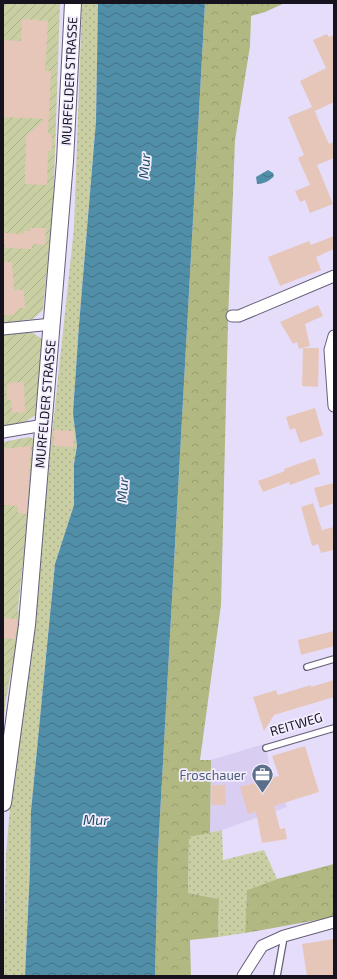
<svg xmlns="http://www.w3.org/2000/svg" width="337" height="979" viewBox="0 0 337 979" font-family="'Exo 2',sans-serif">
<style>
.built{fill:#d9cef2}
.grass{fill:url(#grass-dots)}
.forest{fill:url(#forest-crowns)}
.garden{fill:url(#garden-furrows)}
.water{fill:url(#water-waves)}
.building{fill:#e7c6ba}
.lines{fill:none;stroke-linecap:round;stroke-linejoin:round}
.lane-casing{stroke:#675f79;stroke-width:8}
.street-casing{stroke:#675f79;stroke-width:13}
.secondary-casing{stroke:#675f79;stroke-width:18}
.lane{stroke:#fff;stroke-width:5.5}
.street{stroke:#fff;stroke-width:11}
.secondary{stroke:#fff;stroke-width:16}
.labels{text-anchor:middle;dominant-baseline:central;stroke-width:3.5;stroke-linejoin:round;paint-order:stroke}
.street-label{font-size:13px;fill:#17131e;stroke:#f2ecfe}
.service-label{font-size:13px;fill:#4e5e75;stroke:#f2ecfe;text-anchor:end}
.water-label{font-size:14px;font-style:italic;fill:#1a4d60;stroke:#f2ecfe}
</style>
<defs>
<pattern id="grass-dots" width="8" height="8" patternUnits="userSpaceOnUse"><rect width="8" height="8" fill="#c9cea3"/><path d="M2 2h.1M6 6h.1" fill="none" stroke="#acb08c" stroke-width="1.8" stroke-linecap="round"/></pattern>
<pattern id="forest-crowns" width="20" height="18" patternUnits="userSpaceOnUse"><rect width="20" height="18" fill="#b2b881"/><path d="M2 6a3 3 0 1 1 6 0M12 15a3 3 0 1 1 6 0" fill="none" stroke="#989d6f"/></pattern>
<pattern id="garden-furrows" width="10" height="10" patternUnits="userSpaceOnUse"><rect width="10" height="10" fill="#c9cea3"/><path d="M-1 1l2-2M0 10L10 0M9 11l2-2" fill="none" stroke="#acb08c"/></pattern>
<pattern id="water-waves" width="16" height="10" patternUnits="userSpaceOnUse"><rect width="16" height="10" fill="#518ea8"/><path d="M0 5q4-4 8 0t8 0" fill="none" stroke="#427388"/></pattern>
</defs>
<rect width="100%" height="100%" fill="#e6ddfb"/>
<!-- built -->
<path class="built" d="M267,743l-1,5 3,15 -1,15 8,-2 11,31 -65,23 -12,3 1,-73z"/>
<!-- grass -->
<path class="grass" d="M82,3h16l-2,118 -17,204 -6,88 4,33 -3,18v41l-19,59 -24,247 -1,58 -5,107h-22l3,-121 6,-72 16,-123 46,-432z
M222,830l1,30 41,-10 13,29 -30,11 -2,43 -27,4 1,-38 -31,-6 1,-56z"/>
<!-- forest -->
<path class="forest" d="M205,3h80l-20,9 -14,4 -1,30 -15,94 -7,181 -7,284 -21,155h11l-1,73 -21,4 -1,56 31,6 -1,38 -28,3 1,36h-36l3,-124z
M334,864v53l-89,16 2,-43 30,-11z"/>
<!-- garden -->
<path class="garden" d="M3,3h57l-7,208 -10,99 -10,9 -30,4z
M31,332l13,8 -7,74 -12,8 -22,4v-91z
M29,437l7,3 -18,169c4,26 -6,54 -10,80 -3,13 -4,26 -5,40v-287z"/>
<!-- water -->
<path class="water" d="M98,3h107l-47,849 -3,124h-130l5,-107 1,-58 24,-247 19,-59v-41l3,-18 -4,-33 6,-88 17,-204z
M268,170l5,3 1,3c-4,5 -11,8 -17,8l-1,-7z"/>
<!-- building -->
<path class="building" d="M22,19l26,2 -3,50h6l-3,62 4,3v13l-4,3 -1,33 -22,-1v-22h1v-26l19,-17 -42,-2v-77l18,1z
M327,34l2,3 5,-2v67l-19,9 4,11 10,22 5,-2v16l-17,7 16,39 -23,9 -5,-13 -5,2 -5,-11 15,-6 -12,-27 6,-3 -16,-38 24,-10 -12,-26 26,-13 -13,-28z
M30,228h16l-1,17 -13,-1v5l-27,-1v-3h-2v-12l21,1v-3h6z
M334,236v13l-18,8 5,13 -41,16 -12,-29 41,-16 2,4z
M3,262h9l2,28h10l1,18h-6l-6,7h-10z
M318,305l5,11 -18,8 5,22 -11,3 -2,-7 -4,2 -13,-22z
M303,348h16l-1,39 -16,-1z
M24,382l1,30 -13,1 -1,-13h-4v-17z
M315,408l8,27 -23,8 -5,-15 -5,2 -4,-13z
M54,430l21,1 -2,16 -19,-1z
M31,446l-4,68 -9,-1v-7l-15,-1v-56z
M315,458l5,16 -30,11 -1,-3 -26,10 -5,-11 27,-10 -1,-2z
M334,483v20l-14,5 -6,-20z
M313,503l9,27 12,-3v23l-13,3 -3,-9 -6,2 -11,-39z
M3,618l15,1 -3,20 -12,-1z
M334,631v15l-33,9 -3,-15z
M334,680v17l-60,18 -10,16 -11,-34 23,-7 2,5 33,-10v2z
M305,746l14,46 -45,14 6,23 5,-1 2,11 -25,4 -6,-31 -8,2 -8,-27 39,-11 -7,-20z
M212,785h13l1,20h-15z
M334,939v37h-27l-5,-32z"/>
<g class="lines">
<defs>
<path id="lane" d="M307,667l27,-8
M266,748l68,-20
M277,976l7,-39"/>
<path id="street" d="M232,316h7l95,-40
M3,329l49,-5
M334,336l-4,14 4,56
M3,432l41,-7
M243,976l19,-30 22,-10 50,-14"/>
<path id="secondary" d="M3,803l24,-178 38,-464 8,-158"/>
</defs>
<!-- lane casing -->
<use href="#lane" class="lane-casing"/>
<!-- street casing -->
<use href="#street" class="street-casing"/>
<!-- secondary casing -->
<use href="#secondary" class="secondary-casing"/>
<!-- lane -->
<use href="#lane" class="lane"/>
<!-- street -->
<use href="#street" class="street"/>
<!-- secondary -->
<use href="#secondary" class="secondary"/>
</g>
<!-- icons -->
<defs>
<symbol id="office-pin" viewBox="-11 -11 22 30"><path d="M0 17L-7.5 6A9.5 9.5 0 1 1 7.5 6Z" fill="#5c6f8a" stroke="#f2ecfe"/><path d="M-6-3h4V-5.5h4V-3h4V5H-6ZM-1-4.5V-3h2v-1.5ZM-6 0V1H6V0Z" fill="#fff"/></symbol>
</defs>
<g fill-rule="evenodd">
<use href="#office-pin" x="250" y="762" width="25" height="34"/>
</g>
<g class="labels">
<!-- street labels -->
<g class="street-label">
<text transform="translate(69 81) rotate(-87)">MURFELDER STRASSE</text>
<text transform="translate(45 404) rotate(-85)">MURFELDER STRASSE</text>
<text transform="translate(296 724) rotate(-16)">REITWEG</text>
</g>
<!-- service labels -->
<g class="service-label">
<text x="246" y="775">Froschauer</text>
</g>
<!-- water labels -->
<g class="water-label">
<text transform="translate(144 166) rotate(-86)">Mur</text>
<text transform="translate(122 490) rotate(-86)">Mur</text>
<text x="96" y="819">Mur</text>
</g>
</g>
<!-- border -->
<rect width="337" height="979" fill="none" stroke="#17131e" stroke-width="8"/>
</svg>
